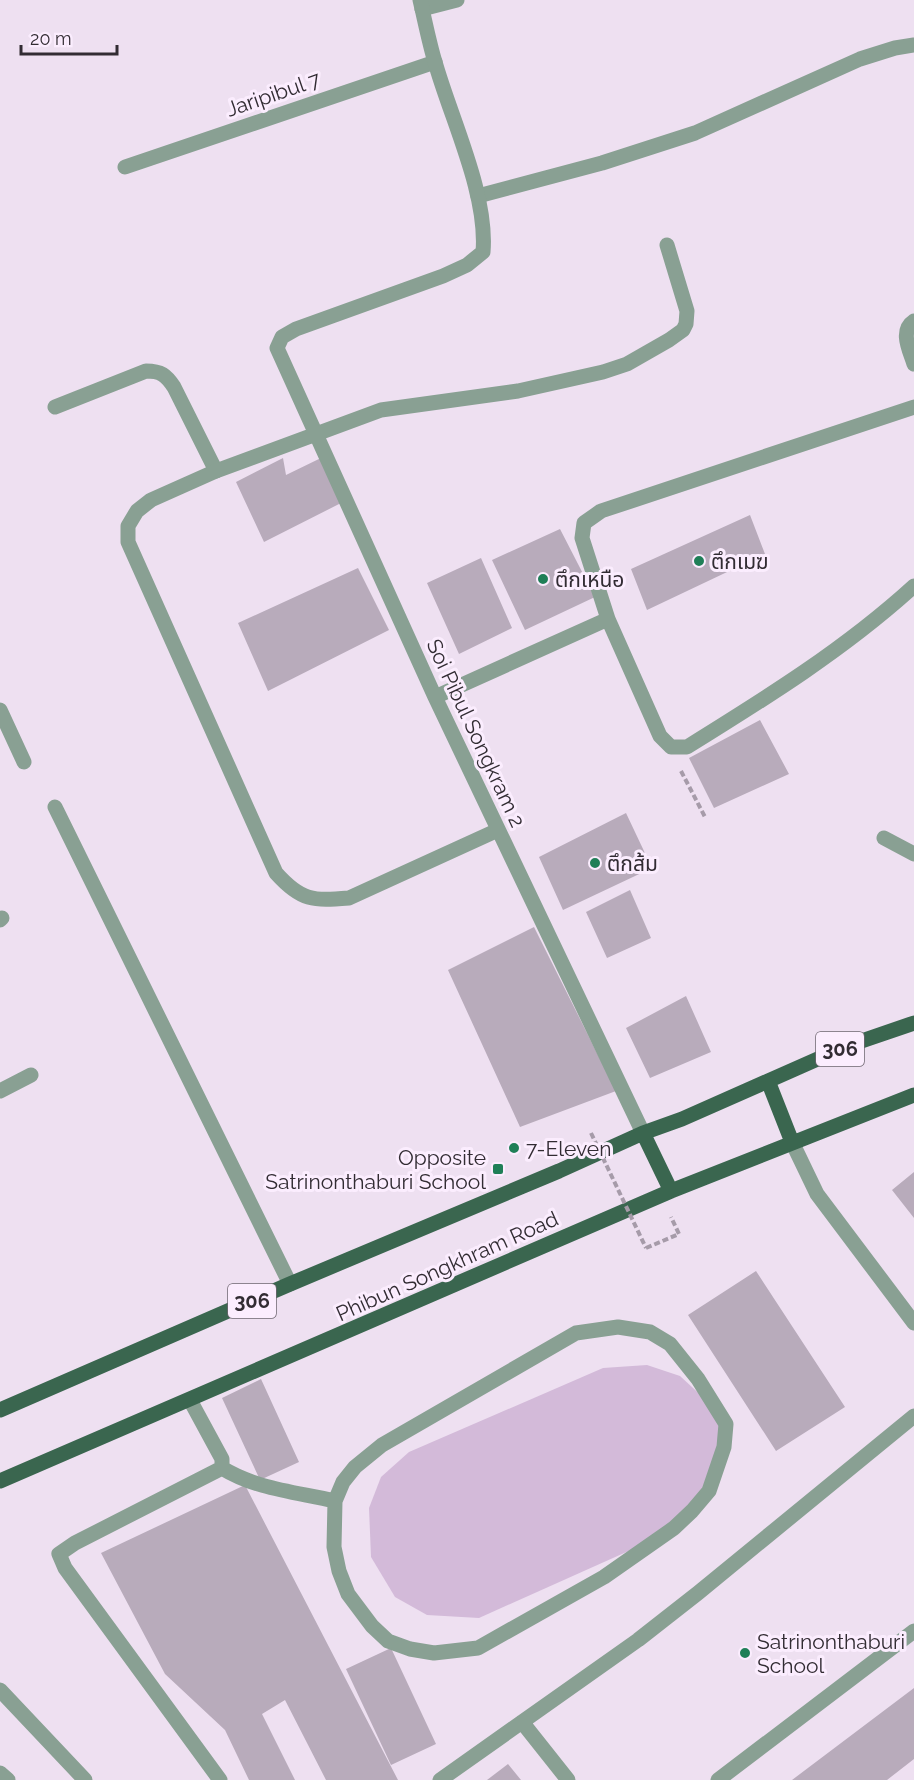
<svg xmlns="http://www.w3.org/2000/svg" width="914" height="1780" viewBox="0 0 914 1780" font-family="Raleway,'Noto Sans Thai',sans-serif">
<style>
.green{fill:#d3bad9}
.building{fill:#b8abbb}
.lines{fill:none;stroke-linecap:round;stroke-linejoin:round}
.path{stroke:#a69ba9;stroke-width:4;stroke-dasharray:6 3;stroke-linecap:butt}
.service{stroke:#89a093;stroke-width:15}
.minor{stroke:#89a093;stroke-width:15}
.primary{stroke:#3a664f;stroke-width:15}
.path-bridge{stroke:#a69ba9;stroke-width:4;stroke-dasharray:6 3;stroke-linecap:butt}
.poi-dot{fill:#1f7f57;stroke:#fbedfe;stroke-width:2}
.labels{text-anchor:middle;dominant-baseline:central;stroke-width:6;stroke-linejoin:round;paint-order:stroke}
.shield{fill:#fbedfe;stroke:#6e6670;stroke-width:1.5}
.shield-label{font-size:20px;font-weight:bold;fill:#322c33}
.street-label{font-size:21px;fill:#322c33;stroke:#fbedfe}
.poi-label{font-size:21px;fill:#322c33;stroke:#fbedfe;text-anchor:start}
</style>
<rect width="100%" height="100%" fill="#eee0f1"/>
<!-- green -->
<path class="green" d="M647,1365l33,11 25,23 21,34 -5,24 -41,71 -201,90 -52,-3 -32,-18 -24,-40 -2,-49 12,-31 28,-25 194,-84z"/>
<!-- building -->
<path class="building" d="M323,457l22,44 -81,41 -28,-60 47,-24 3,17z
M750,515l15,39 -118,56 -16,-41z
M560,529l35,68 -70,33 -33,-70z
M481,558l31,70 -53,26 -32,-71z
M358,568l31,62 -121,61 -30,-68z
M760,720l29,54 -75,34 -25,-50z
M626,813l26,55 -89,42 -24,-53z
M630,890l21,48 -44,20 -21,-46z
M534,927l82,164 -96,36 -72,-157z
M686,996l25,56 -61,26 -24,-50z
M914,1172v46l-22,-28z
M756,1271l89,136 -69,44 -88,-136z
M261,1379l38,83 -39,18 -38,-82z
M245,1485l153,295h-72l-41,-80 -23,14 33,66h-46l-24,-50 -60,-56 -64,-121z
M391,1648l45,96 -45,21 -45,-96z
M914,1688v71l-27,21h-95z
M508,1764l13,16h-34z"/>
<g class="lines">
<!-- path -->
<path class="path" d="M681,771l24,46
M646,1248l33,-14 -8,-17"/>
<!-- service -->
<path class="service" d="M422,9l35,-9
M125,167l310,-105
M478,196l124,-33 93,-30 165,-74 35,-11 19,-3
M55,407l91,-36c15,0 20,4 28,16l42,84
M55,807l235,477
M884,838l30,16
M618,1327l32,5 20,12 28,35 28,45 -2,23 -15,44 -17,20 -18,17 -70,49 -126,71 -44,5 -24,-4 -22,-8 -16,-15 -24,-32 -9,-23 -5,-24 1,-46 8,-19 12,-15 27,-22 194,-112z
M190,1400l32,59v9l-147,75 -16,11 6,14 155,212
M222,1468c34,21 74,24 113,33
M0,1690l85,90
M522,1722l46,58
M440,1780l198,-140 60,-47 216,-177
M718,1780l196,-149"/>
<!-- minor -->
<path class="minor" d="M420,0c5,21 9,42 15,62 16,57 53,132 48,190l-16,13 -24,11 -147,53 -14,8 -5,11 158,349 208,436
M914,321c-15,10 -4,30 0,43
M914,407l-313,104 -17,12 -2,15 26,81 52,117 11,11h16c79,-49 158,-98 227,-161
M435,697l173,-78
M0,710l24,52
M498,830l-149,68c-36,3 -48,3 -73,-25l-148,-331v-16l9,-15 14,-11 65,-29 165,-61 137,-19 85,-19 24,-8 42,-24 14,-10 3,-6 1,-13 -20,-66
M0,920l2,-2
M0,1091l31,-16
M792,1142l25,52 97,129
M0,1773l8,7"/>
<!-- primary -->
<path class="primary" d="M768,1081l24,61
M643,1133l28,58
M0,1410l290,-126 269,-113 84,-38 39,-14 165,-73 67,-23
M0,1481l671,-290 243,-96"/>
<!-- path-bridge -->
<path class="path-bridge" d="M591,1133l55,115"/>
</g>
<!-- markers -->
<g class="poi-dot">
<circle cx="699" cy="561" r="6"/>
<circle cx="543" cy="579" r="6"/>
<circle cx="595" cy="863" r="6"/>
<circle cx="514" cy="1148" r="6"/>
<rect x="492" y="1163" width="12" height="12" rx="3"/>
<circle cx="745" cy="1653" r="6"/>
</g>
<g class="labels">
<!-- shield labels -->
<g class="shield">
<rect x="816" y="1032" width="48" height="34" rx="4.5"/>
<rect x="228" y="1284" width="48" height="34" rx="4.5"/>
</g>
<g class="shield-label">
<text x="840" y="1049">306</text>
<text x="252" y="1301">306</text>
</g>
<!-- street labels -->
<g class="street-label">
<text transform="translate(273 94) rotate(-19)">Jaripibul 7</text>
<text transform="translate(476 733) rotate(65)">Soi Pibul Songkram 2</text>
<text transform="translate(447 1266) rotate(-24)">Phibun Songkhram Road</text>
</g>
<!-- poi labels -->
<g class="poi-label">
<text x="711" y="561">ตึกเมฆ</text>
<text x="555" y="579">ตึกเหนือ</text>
<text x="607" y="863">ตึกส้ม</text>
<text x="526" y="1148">7-Eleven</text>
<text x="486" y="1157" text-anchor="end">Opposite<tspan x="486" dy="24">Satrinonthaburi School</tspan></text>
<text x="757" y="1641">Satrinonthaburi<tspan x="757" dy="24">School</tspan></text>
</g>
</g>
<!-- scale -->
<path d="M21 45v9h96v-9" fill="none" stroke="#322c33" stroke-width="3"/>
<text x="30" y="45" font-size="18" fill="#322c33" stroke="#fbedfe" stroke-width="4.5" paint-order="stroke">20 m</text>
</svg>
